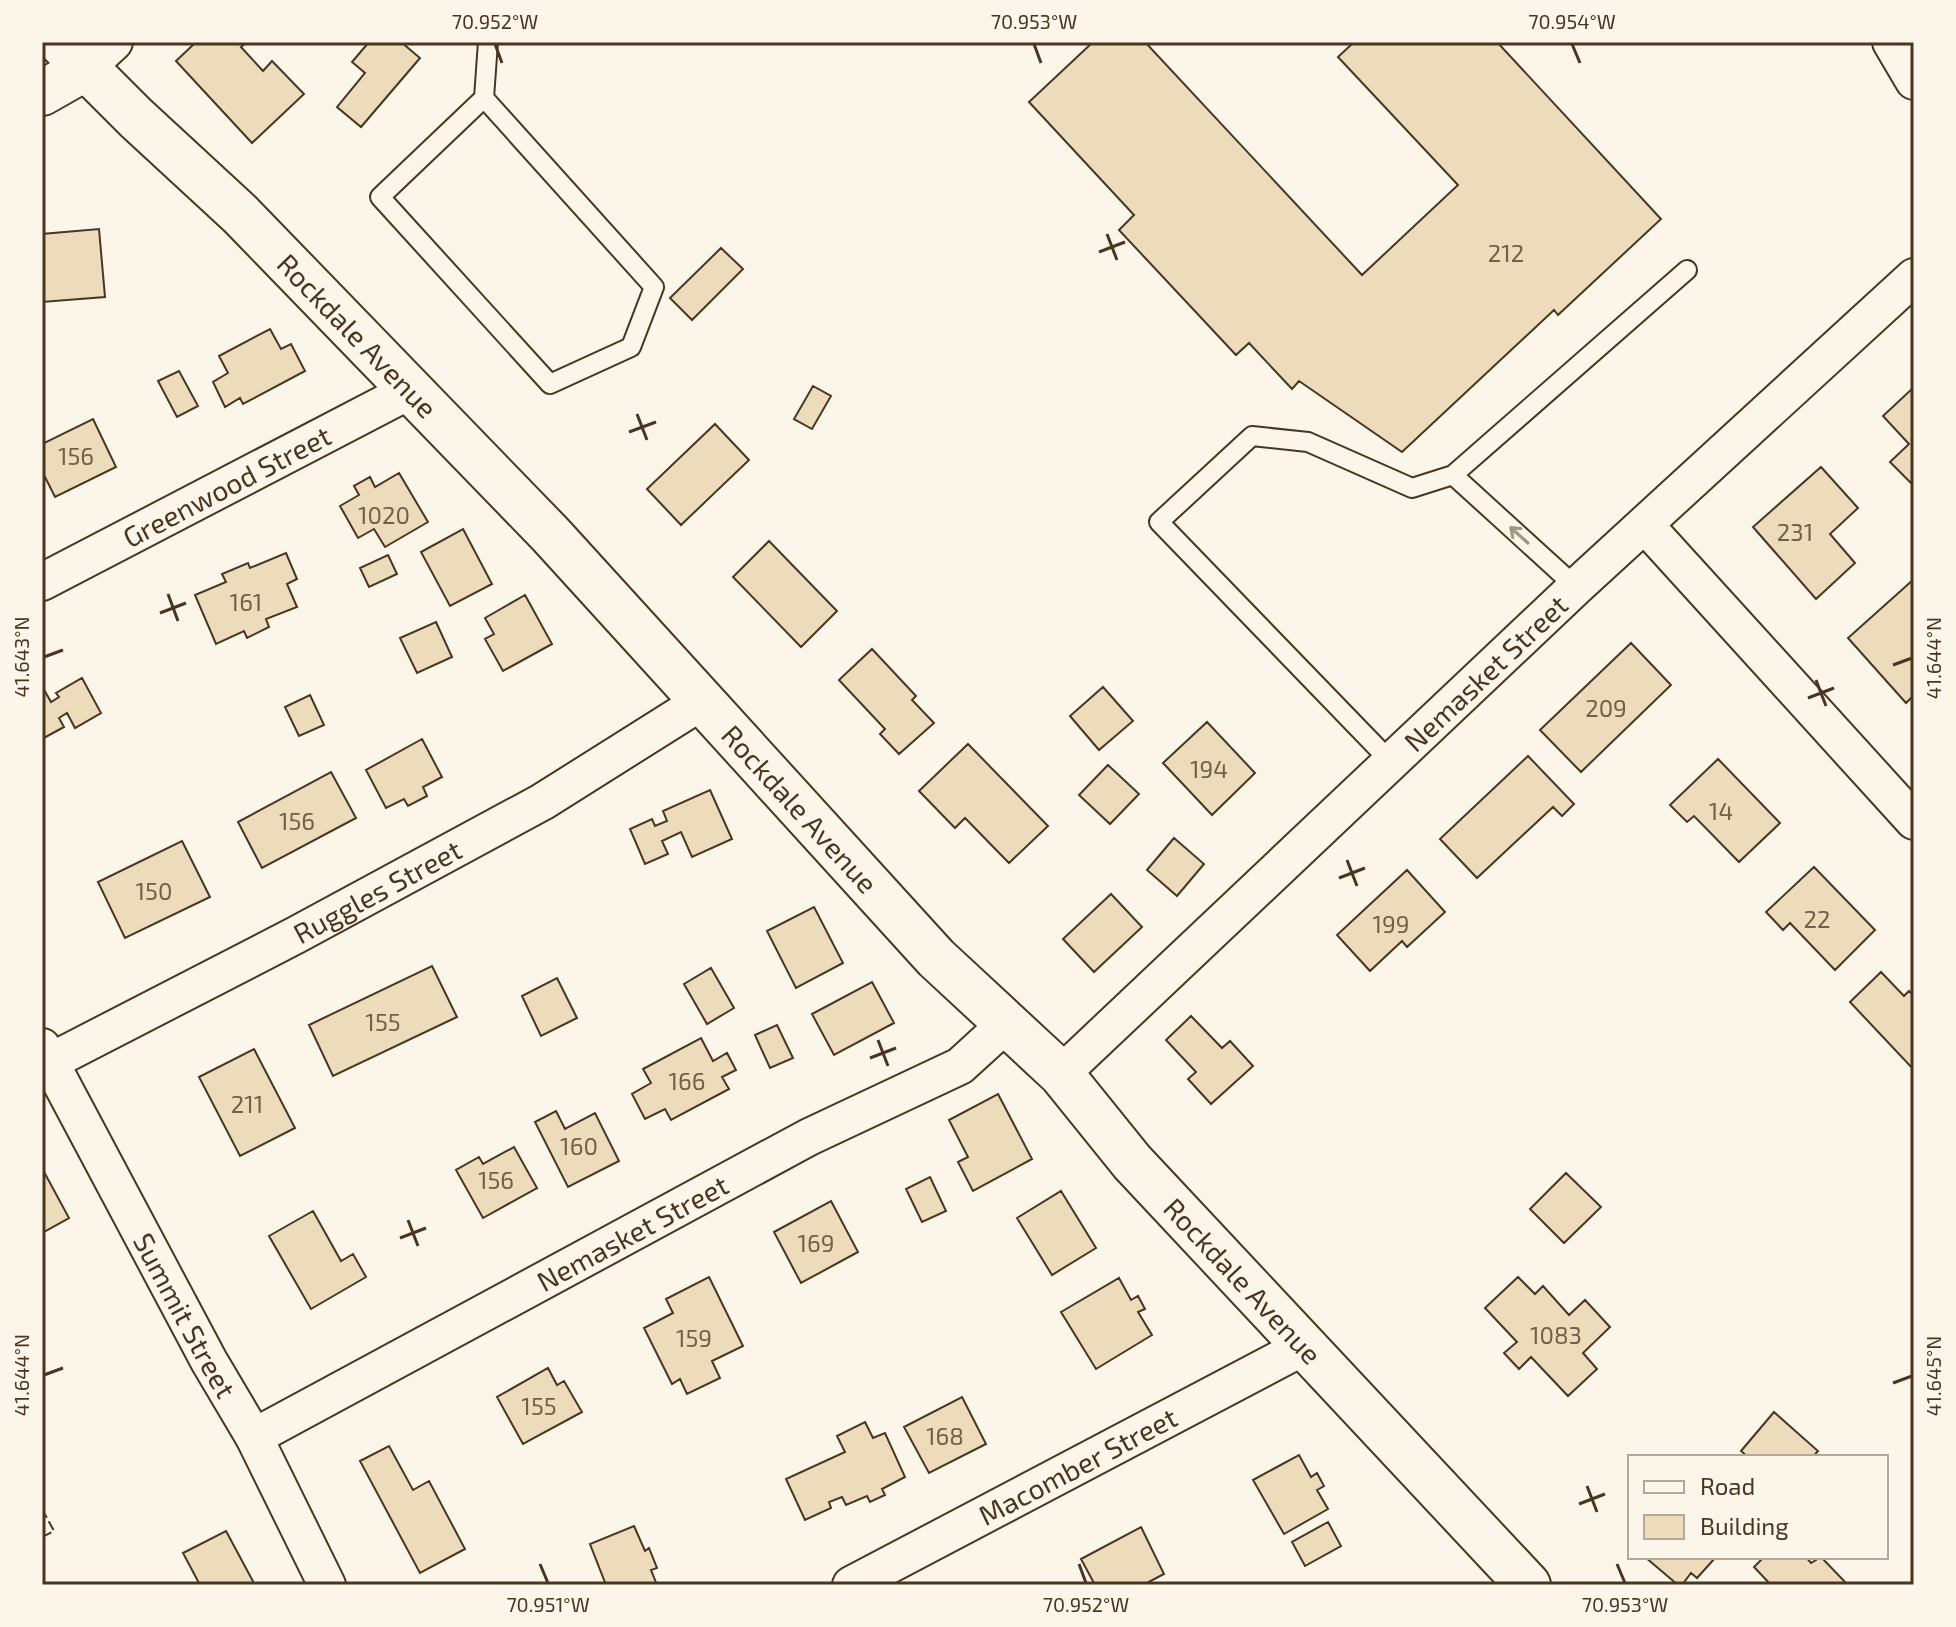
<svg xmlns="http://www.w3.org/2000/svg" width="1956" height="1627" viewBox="0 0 1956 1627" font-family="'Exo 2',sans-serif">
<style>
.building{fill:#ecdcbc;stroke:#4a3520;stroke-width:2}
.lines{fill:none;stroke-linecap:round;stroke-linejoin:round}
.lane-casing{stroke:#4a3520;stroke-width:22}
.street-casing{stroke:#4a3520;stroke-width:40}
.secondary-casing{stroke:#4a3520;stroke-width:48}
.lane{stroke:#fbf6e9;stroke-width:18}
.street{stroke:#fbf6e9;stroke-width:36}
.secondary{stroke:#fbf6e9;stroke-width:44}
.fence{stroke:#4a3520;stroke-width:2;stroke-dasharray:10 4;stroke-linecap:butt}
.oneway{stroke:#a29684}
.ticks{fill:none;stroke:#4a3520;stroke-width:3}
.labels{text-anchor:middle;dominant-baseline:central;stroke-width:6;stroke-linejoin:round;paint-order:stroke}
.number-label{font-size:24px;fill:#725f47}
.street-label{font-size:28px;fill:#4a3520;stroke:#fbf6e9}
.neatline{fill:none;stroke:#4a3520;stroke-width:3}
.ticks-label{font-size:20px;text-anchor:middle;fill:#4a3520}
</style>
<rect width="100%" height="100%" fill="#fbf6e9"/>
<!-- building -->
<path class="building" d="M196,42h51l-6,5 22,24 9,-10 32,33 -52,49 -76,-82z
M369,42h32l19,16 -59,69 -24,-20 28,-34 -13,-11z
M1093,42h52l217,233 96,-90 -120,-128 16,-15h143l164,177 -103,96 -4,-5 -152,142 -103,-71 -7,8 -43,-46 -13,12 -117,-125 15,-15 -105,-113z
M99,229l6,68 -63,5v-68z
M721,248l22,21 -51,51 -22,-22z
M270,329l11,20 10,-5 14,27 -62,33 -3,-6 -15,9 -12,-25 15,-9 -9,-17z
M179,371l19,35 -21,11 -19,-36z
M813,386l18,10 -19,33 -18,-10z
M1914,387v99l-24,-24 19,-18 -26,-28z
M93,419l23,48 -61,30 -13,-26v-27z
M715,424l34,36 -68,65 -34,-36z
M1821,467l37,41 -28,26 25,29 -39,36 -63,-72z
M399,473l29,49 -43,25 -11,-18 -16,9 -18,-32 19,-11 -5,-9 16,-9 5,10z
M463,529l29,55 -42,22 -29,-54z
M769,541l68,70 -36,36 -68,-70z
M286,553l11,26 -10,5 10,23 -31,12 3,8 -22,11 -3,-7 -28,13 -21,-49 31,-13 -4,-8 26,-11 2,5z
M388,555l9,19 -28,13 -9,-19z
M1914,579v116l-8,8 -58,-65z
M525,595l27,49 -49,27 -18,-32 9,-5 -9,-16z
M436,622l16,35 -35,16 -17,-35z
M1631,643l40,42 -90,87 -41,-42z
M872,649l44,47 -4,4 22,23 -35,31 -19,-20 5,-5 -46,-49z
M82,678l19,35 -26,15 -8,-15 -8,5 5,9 -22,12v-53l9,16 8,-5 -3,-4z
M1103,687l30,34 -34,29 -29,-34z
M310,695l14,30 -25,11 -14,-29z
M1207,722l48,51 -43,42 -49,-52z
M422,739l20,38 -19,10 4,9 -19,10 -4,-7 -18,9 -20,-38z
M968,744l80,82 -39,37 -44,-45 -10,10 -36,-37z
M1528,756l46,48 -12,12 -9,-9 -76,71 -37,-39z
M1718,759l62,64 -41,39 -45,-46 -7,6 -17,-17z
M1108,765l31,29 -29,30 -31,-29z
M331,772l25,46 -94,50 -24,-46z
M710,790l22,49 -40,18 -11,-25 -19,9 6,13 -23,10 -15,-35 22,-10 3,7 12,-5 -4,-10z
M1174,838l30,26 -27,32 -30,-26z
M182,841l28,56 -85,41 -27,-56z
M1814,867l61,63 -40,40 -45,-47 -7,7 -17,-18z
M1407,870l38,42 -38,35 -5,-6 -32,30 -33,-36z
M1111,894l31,33 -48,45 -31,-33z
M814,907l29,56 -47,25 -29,-57z
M432,966l25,51 -124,59 -24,-51z
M711,968l23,40 -27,16 -23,-40z
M1881,972l23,24 5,-5 5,5v74l-64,-68z
M557,978l20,40 -36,18 -19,-40z
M872,982l22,41 -60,32 -22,-41z
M1191,1016l31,32 8,-7 23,25 -42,38 -23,-25 8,-7 -30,-32z
M777,1025l16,33 -23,10 -15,-33z
M701,1038l12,23 14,-8 9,17 -14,7 7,12 -58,31 -6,-11 -20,10 -13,-25 19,-11 -8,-14z
M254,1049l41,79 -55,28 -41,-79z
M998,1094l34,65 -59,32 -15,-29 10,-5 -19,-37z
M556,1111l9,18 30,-16 24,48 -51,26 -33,-65z
M514,1147l23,41 -54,30 -27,-48 23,-13 4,7z
M43,1170l26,48 -27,15v-62z
M1566,1173l35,34 -37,36 -34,-34z
M930,1177l16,34 -24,11 -16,-33z
M1061,1191l35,57 -44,27 -35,-57z
M831,1201l27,51 -57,31 -27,-51z
M313,1211l28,50 12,-7 13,23 -55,32 -42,-73z
M709,1277l34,69 -31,15 8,17 -33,16 -7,-15 -8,5 -28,-56 29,-15 -7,-14z
M1518,1277l17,17 8,-8 26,29 16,-15 25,27 -27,26 14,16 -29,27 -37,-39 -12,12 -15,-16 13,-11 -32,-34z
M1119,1278l12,22 7,-4 7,13 -7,3 14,23 -56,34 -35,-57z
M548,1368l9,17 7,-4 18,31 -59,32 -26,-47z
M962,1397l24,47 -57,29 -25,-46z
M1774,1412l44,39 -5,6h-65l-7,-6z
M865,1422l8,16 12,-5 20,44 -23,12 3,6 -15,7 -3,-6 -21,9 -4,-8 -13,5 2,6 -26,12 -19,-41 59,-27 -8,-16z
M389,1446l24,44 16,-9 36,68 -45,24 -60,-112z
M1299,1455l12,22 6,-4 7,13 -7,4 11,19 -44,25 -31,-54z
M1328,1522l13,24 -36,20 -13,-24z
M634,1526l11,25 4,-3 8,20 -6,2 6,15h-51l-16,-41z
M1141,1527l23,47 -21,11h-48l-14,-26z
M226,1531l29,54h-55l-17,-32z
M1645,1557h71l-19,21 -6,-5 -9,12h-4z
M1764,1557h42l5,6 10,-6 27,28h-77l-17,-18z"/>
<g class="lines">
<defs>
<path id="lane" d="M484,98l170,189 -23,60 -81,37 -170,-187 104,-99 4,-56
M1453,475l123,112
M1391,762l-232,-240 93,-86 56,6 104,46 41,-13 234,-205"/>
<g id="street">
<path d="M1891,42l23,39"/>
<path d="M86,68l28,-26"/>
<path d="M1645,525l269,296"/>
<path id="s1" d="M42,582l367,-191"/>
<path id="s2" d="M42,1047l167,314 45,76 73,148"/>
<path id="s3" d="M42,1066l254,-131 246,-133 162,-102"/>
<path id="s4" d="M1061,1074l515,-487 338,-310"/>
<path id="s5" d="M254,1437l555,-300 151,-71 46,-42"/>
<path id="s6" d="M851,1585l452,-238"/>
</g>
<g id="secondary">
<path id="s7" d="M60,42l76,76 104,96 311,321 385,423 125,116 71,88 396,423"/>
<path d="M42,93l44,-25"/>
</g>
</defs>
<!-- lane casing -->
<use href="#lane" class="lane-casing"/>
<!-- street casing -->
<use href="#street" class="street-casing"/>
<!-- secondary casing -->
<use href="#secondary" class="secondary-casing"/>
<!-- lane -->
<use href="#lane" class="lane"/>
<!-- street -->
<use href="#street" class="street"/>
<!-- secondary -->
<use href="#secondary" class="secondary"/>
<!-- fence -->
<path class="fence" d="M42,1509l12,22 -12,6"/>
</g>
<!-- one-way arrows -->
<defs><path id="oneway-shaft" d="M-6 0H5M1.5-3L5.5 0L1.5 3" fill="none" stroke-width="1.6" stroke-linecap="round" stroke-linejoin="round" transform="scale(2)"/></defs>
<use class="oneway" href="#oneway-shaft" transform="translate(1519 535) rotate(-138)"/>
<!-- ticks -->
<path class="ticks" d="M495,44l7,19M1034,44l7,19M1572,44l8,19M1107,234l10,26M1099,252l26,-10M637,414l10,26M629,432l27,-10M168,594l10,27M160,613l26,-10M44,657l19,-7M1893,665l19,-7M1816,680l10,26M1808,698l26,-10M1347,860l10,26M1339,878l26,-10M878,1040l10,26M870,1058l26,-10M408,1220l10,26M400,1238l26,-10M44,1375l19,-7M1893,1383l19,-7M1587,1486l10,26M1579,1504l26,-10M540,1564l8,19M1079,1564l7,19M1617,1564l8,19"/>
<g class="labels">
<!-- number labels -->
<g class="number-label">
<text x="1506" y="252">212</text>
<text x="76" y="455">156</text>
<text x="384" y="514">1020</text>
<text x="1795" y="531">231</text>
<text x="246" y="601">161</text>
<text x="1606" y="707">209</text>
<text x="1209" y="768">194</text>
<text x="1721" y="810">14</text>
<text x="297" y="820">156</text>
<text x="154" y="890">150</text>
<text x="1817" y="918">22</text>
<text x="1391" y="923">199</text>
<text x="383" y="1021">155</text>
<text x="687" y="1080">166</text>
<text x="247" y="1103">211</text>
<text x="579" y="1145">160</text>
<text x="496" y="1179">156</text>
<text x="816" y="1242">169</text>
<text x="1556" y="1334">1083</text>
<text x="694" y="1337">159</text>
<text x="539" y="1405">155</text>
<text x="945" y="1435">168</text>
</g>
<!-- street labels -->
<g class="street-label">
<text stroke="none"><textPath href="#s7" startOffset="418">Rockdale Avenue</textPath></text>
<text stroke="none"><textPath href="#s1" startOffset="208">Greenwood Street</textPath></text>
<text stroke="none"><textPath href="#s4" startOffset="584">Nemasket Street</textPath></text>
<text stroke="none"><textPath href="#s7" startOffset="1066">Rockdale Avenue</textPath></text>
<text stroke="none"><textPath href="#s3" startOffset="378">Ruggles Street</textPath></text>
<text stroke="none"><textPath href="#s5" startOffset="430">Nemasket Street</textPath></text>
<text stroke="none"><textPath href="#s7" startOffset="1714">Rockdale Avenue</textPath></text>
<text stroke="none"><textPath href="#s2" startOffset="304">Summit Street</textPath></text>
<text stroke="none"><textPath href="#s6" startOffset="256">Macomber Street</textPath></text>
</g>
</g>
<!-- border -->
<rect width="1956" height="1627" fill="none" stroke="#fbf6e9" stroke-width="88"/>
<!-- legend -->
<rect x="1628" y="1455" width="260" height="104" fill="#fbf6e9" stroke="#b4a999" stroke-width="2"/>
<rect x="1644" y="1481" width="40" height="12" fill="#fbf6e9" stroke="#b4a999" stroke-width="2"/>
<text x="1700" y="1495" font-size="24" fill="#4a3520">Road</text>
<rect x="1644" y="1515" width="40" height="24" fill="#ecdcbc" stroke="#b4a999" stroke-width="2"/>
<text x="1700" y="1535" font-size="24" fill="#4a3520">Building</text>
<rect x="44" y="44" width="1868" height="1539" class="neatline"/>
<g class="ticks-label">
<text x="495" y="29">70.952°W</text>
<text x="1034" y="29">70.953°W</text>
<text x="1572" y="29">70.954°W</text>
<text transform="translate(22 657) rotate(-90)" y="7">41.643°N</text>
<text transform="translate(1934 658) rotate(-90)" y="7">41.644°N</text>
<text transform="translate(22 1375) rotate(-90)" y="7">41.644°N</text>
<text transform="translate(1934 1376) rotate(-90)" y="7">41.645°N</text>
<text x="548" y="1612">70.951°W</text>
<text x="1086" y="1612">70.952°W</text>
<text x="1625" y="1612">70.953°W</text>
</g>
</svg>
